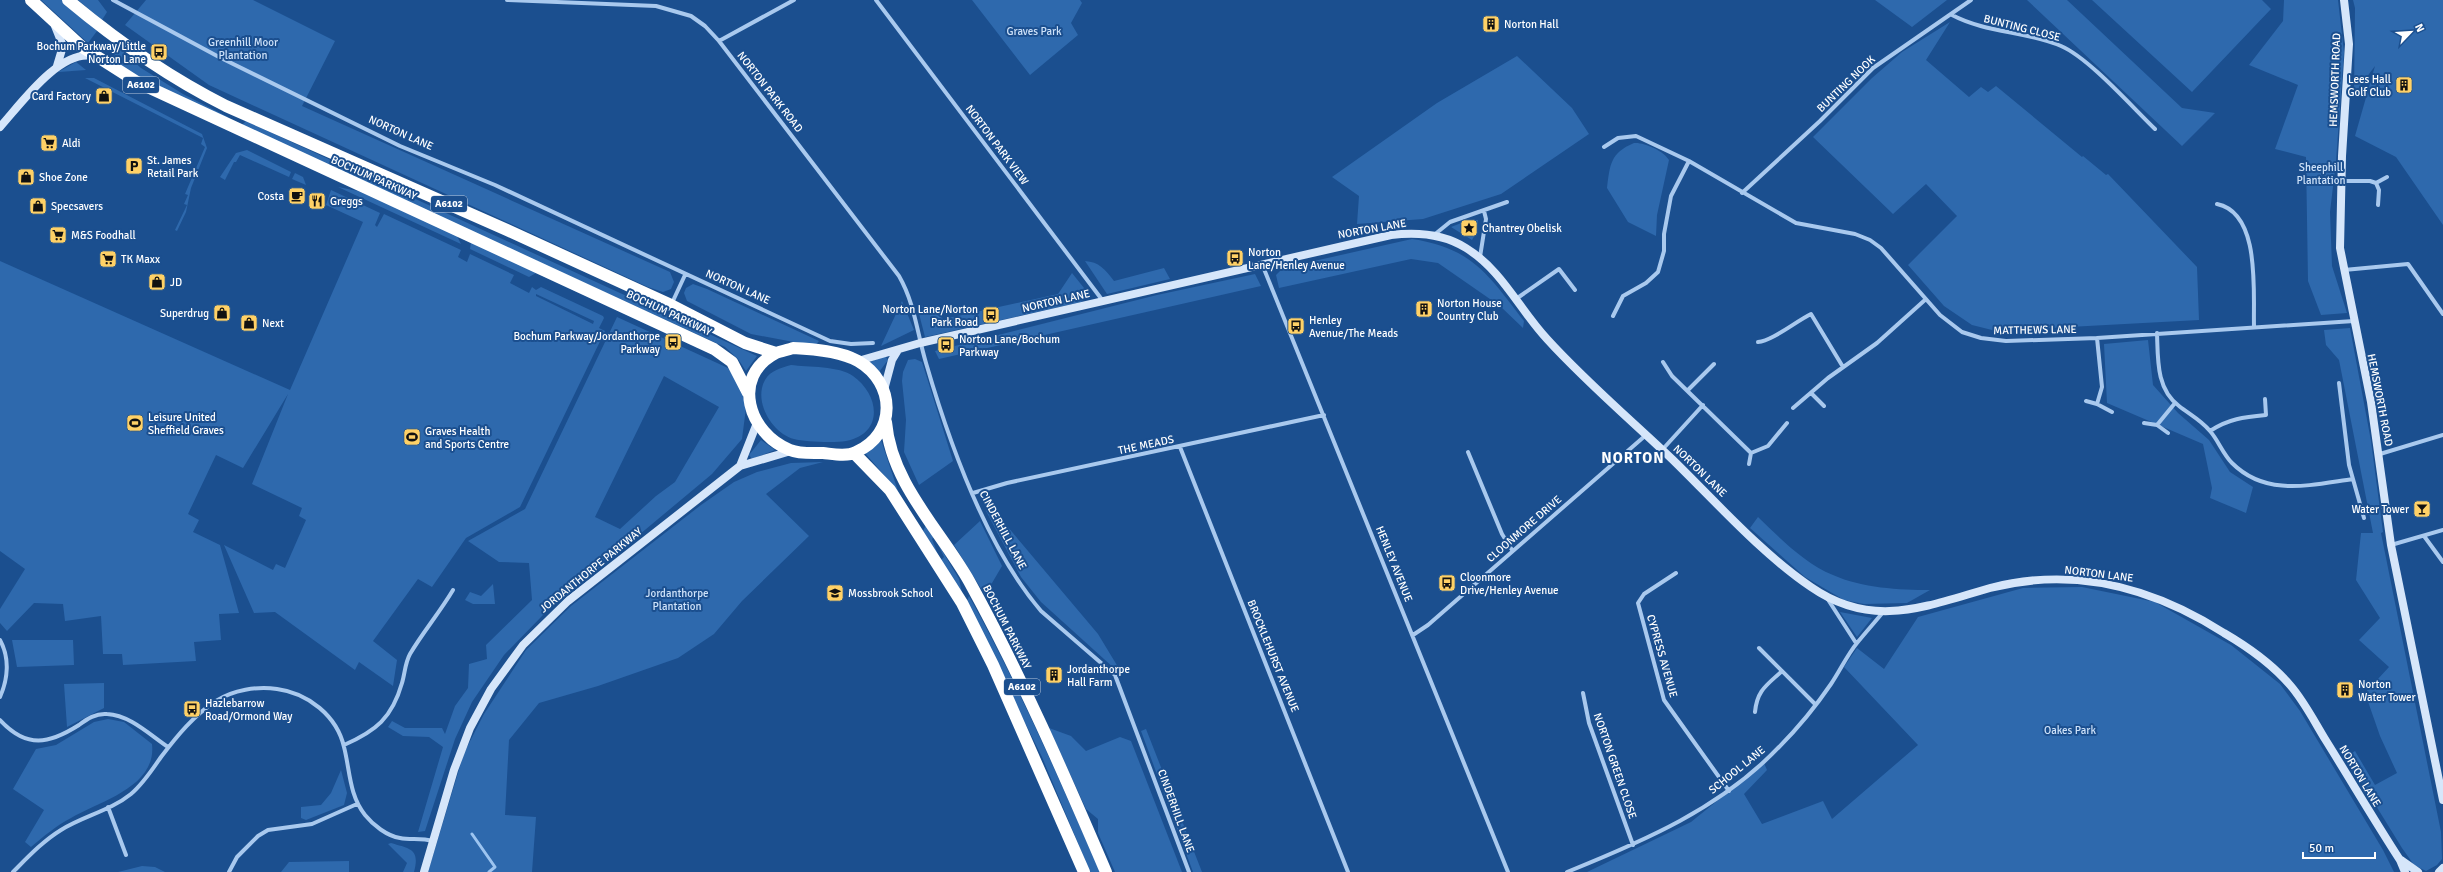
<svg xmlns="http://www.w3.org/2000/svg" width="2443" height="872" viewBox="0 0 2443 872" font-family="Signika,sans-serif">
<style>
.green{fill:#2e69ad;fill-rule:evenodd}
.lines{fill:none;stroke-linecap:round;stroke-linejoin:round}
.stream{stroke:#9cc4f0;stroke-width:3}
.street{stroke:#a9c9ee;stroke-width:4}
.secondary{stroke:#d6e6fa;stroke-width:8}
.highway{stroke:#fff;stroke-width:12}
.labels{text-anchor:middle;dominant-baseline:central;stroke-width:4;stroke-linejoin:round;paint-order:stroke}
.shield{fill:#1b4f8f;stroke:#bbcadd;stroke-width:1}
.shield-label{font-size:10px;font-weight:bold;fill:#fff}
.poi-label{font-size:11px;fill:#fff;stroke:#1b4f8f;text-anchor:start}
.street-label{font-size:11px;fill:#fff;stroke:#1b4f8f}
.park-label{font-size:11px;fill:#cfe3fa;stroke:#1b4f8f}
.district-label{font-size:15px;font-weight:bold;letter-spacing:1px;fill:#fff;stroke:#1b4f8f}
</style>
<rect width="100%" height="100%" fill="#1b4f8f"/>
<!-- green -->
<path class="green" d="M41,0h22l34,31 -9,12z
M78,0h20l9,12 -5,8z
M146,0h107l82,41 -33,65 368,166 4,10 -3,7 -8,3 -15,-5 -439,-202 -84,-60z
M972,0h108l2,3 -11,20 7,12 -48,40z
M1875,0h72l-35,27z
M2027,0h40l115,108 33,5 -33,33z
M2092,0h170l9,9 -79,83z
M2284,0h54l6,52 -8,109 -6,51 2,54 15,47 -26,2 -13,-34 -2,-124 -31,-8 23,-64 -49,-20 34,-44z
M2353,0h90v225l-47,-68 -41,-21 20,-70 -21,28 1,-86z
M1950,22l-24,38 43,37 12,-10 7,5 8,-6 86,71 1,-1 23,19 2,-1 89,93 2,53 -203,11 -24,-6 -28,-19 -36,-41 49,-49 -31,-32 -33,30 -80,-77 59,-59 30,-26z
M119,48l22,20 42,26 45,23 -2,2 -93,-45 -22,-15z
M1517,56l55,52 17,26 -88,60 -78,25 -66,5 2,-28 -27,-19 105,-74z
M76,62l10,8 -28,2z
M85,78h9l108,56 5,14 -16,40 -5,24 -9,19 -2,-1 12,-25 -3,-1 4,-9 -3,-1 20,-47 -4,-3 2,-6z
M246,121l511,235 -11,15 -8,-12 -13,-12 -482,-220 -1,-2z
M1634,143c10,-1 30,8 35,17l-12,55 -1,21 -28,-14 -21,-34c3,-23 3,-35 27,-45z
M247,150l44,22 -2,5 -49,-22 -4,7h-2l-9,18 -5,-3 16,-24z
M295,173l8,4 3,8 -14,-6z
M338,187l20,4 98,43 5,10z
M331,190l49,23 -5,12 2,2 7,-13 77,36 -3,7 9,5 3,-8 44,21 -4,8 19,10 3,-6 4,3 5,-3 62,29 1,2 -5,10 6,3 -85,176 -54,31 -34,49 -14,-8 -45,62 24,19 -4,26 -34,-24 -4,8 -80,-58 -21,1 -30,-68 49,25 3,-6 9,4 21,-48 -7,-4 3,-8 -50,-24 36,-90 -45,74 -27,-13 -28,59 11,6 -6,12 27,13 19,68 -20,1 2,26 -27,2 2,19 -73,4 -1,-11h-19l-2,-38 -36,5 -2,-17 -29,-1 -27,28 -7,-8v-14l25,-40 -25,-18v-290l290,129 73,-168 -37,-17zM536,294l58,27 -1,3 -57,-28z
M1469,220h9l-2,13 -4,7 -21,-13z
M1412,239c61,9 77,37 112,82l-1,7 -23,-22 -62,-43 -27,-4 -132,29 -3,-13 7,-7z
M471,242l64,29 1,2 -7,4 -59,-28z
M1085,261c14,1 20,8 29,20l50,-13 6,11 -63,15z
M1072,273l16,20 -2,5 -5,4 -156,35 -8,-31 4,-1 23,14 114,-25z
M1255,274l6,12 -322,73 -4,-8 222,-56z
M693,284l14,5 112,52 -4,5 -64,-12 -64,-33 -3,-8 2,-5z
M902,301l12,29 -33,16z
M617,317l111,51 12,17 6,23 -4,31 -30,35 -169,141 -39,40 -32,47 -17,37 -30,92 -7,1 25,-85 -14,-10 -26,-1 -15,-9 4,-6 13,7h37l3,6 10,-28 13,-18 1,-24 18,-5 -1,-14 46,-45 -3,-37 -30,-1 -31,-21 57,-32zM664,376l55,31 -44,75 -19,14 -36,33 -25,-12z
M2350,328l21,113 12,91 -2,1 60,299 1,27 -5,6 -11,6 -12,-6 -12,-17 -56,-91 9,-6 20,34 22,-12 -17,-37 -15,-43 24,-26 -30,-27 21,-22 -24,-38 5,-47h12l-34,-173 -13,-15 -2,-15z
M2148,340l5,45 25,28 31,27 21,32 23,15 -7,26 -36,-15 2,-10 -9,-44 -96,-41 -3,-59z
M885,356l3,4 -9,12 -9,-10z
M915,359l7,3 31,99 -34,24 -15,-33 2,-32 -4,-39 1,-9 5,-12z
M791,365c16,2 49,1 62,11 27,19 31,58 -7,65 -11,2 -41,1 -52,-2 -22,-6 -41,-38 -29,-59 6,-10 16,-12 26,-15z
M761,440l14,10 -23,9 -3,-4z
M881,440l17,51 15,25 -23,-34 -25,-29z
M823,462l-23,6 -34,26 43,42 -67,65 -28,33 -36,24 -80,28 -59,17 -30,37 -4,75 31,2 -4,55h-104l36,-119 20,-39 42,-64 45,-44 130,-101 33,-23 23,-10 34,-9z
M991,507l107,127 20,33 -3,2 -74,-67 -20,-25 -35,-66z
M1758,517c22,21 46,46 75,58 29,13 66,15 97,15l-23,13 -43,1 -20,-4 -39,-23 -55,-49z
M980,521l22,45 -17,29 -31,-50z
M926,525l8,12 -2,2 6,16 -15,-24z
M937,542l22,37 3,14 -21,-33 3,-3z
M493,584l2,20h-22l-8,-4 5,-8 11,4z
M2082,587l73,15 76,43 49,39 20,27 83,139 11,22h-807l104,-50 73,-59 3,7 -23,24 18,30 61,-23 9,18 86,-74 -74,-78 13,-19 27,21 34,-52 105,-29z
M969,596c49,88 90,183 131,276h-10l-48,-115 -76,-153z
M1840,612l32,6 -15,19z
M12,640h61l1,25 -57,2z
M104,683v25l-37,19 -3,-43z
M108,719l16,3 28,22c5,43 -52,57 -81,74 -15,8 -27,18 -40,29l-6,-5 19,-32 -31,-21 23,-40 20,-4 38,-23z
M1049,728l22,8 15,15 34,-14 11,4 51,131h-67l-17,-39v-14l-12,-10z
M1146,729l56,143h-9l-52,-141z
M341,770l6,23 -3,12 -38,15 -5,-2v-11l20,-2 10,-12z
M391,843c20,6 29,6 23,29h-11l4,-9 -19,-19z
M349,861v11h-68l8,-10z
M142,866l13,1 10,5h-47z"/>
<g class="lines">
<!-- stream -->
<path class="stream" d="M472,834l23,33 -6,5"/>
<!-- street -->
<path class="street" d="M113,0l106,57 181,89 95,39 335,156 21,3 22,-1
M507,0l149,6 35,10 14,10 14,15 180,235c16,28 18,57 27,87 23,79 61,185 115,248l74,64 74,197
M876,0l227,301
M1952,15c34,18 74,16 109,31 28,12 71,61 94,83
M719,41l75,-41
M1604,147l14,-9 18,-2 53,25 107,62 59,11 15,6 11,8 59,67 22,17 19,6 25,3 91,-3 257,-17
M2342,181h28l6,2 3,7 -1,15
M2376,183l11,-6
M1742,193l78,-72 53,-53 98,-68
M2217,204c44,9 36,88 37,122
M1434,235l16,-13 57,-20
M1480,257l6,-38 -2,-8
M1262,264l246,608
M2344,270l64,-6 35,50
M1516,299l43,-30 16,21
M672,303l13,-28
M1613,316l10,-20 23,-13 12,-11 6,-21v-17l7,-38 18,-35
M2157,333c1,26 -1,56 22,73 10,8 22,14 31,25 8,9 13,23 22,32 34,34 78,22 121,16
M1758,342c14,-1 37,-20 53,-28l32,53
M1663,362l9,14 79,77 -2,11
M2339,383l10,82 15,53
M1688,390l26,-26
M1811,393l13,13
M2086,401l11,3 15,8
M2097,404l5,-17 -5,-49
M1793,408l35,-30 49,-35 49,-44
M2144,423l13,2 11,8
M2157,425l18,-22
M2210,431c18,-12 34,-14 56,-16l-1,-16
M1180,447l168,425
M1662,450l41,-45
M1468,452l34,82 10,16
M1751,453l17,-7 19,-23
M2380,454l63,-19
M973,493l34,-10 317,-68
M2424,536l19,26
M2391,545l52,-15
M1676,573l-32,21 -6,9 26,97 65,91
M1827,598l29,45
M1413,635l15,-10 218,-190
M0,640c10,18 8,39 0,57
M1759,648l56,56
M1583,693l6,30 44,122
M1755,712c2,-22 12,-27 27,-41
M0,720c27,29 49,24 79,5 8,-6 17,-12 28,-11 23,1 43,21 61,33
M344,745c32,-14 48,-27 58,-62 3,-10 3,-20 8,-29 13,-22 30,-42 43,-64
M108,807l18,48
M13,872c15,-15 30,-31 48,-42 22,-14 49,-19 70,-36 12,-10 21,-24 30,-37 16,-21 33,-42 55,-56 17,-11 41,-15 61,-12 31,4 60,27 67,58 6,23 5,48 21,68 8,10 22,21 35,23 10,2 21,0 33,3
M229,872l8,-15 21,-21 10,-6 44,-6 45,-20
M1567,872c77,-31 154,-64 212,-125 19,-19 37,-41 52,-63 9,-13 16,-29 26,-41 9,-11 18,-21 27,-32"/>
<!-- secondary -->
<path class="secondary" d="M2344,0l5,44 -7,112 -2,92 31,154 20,143 52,255
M55,26l8,20 -6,20
M0,127c20,-22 59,-77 92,-71
M858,361l62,-18 471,-108c25,-3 53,-1 75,13 36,22 53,61 81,91 39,43 84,81 126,121 43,42 88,93 138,127 62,43 115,19 179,1 85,-22 162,-1 234,45 24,14 48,31 66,52 14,16 24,36 35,54 25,40 49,81 75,121l5,12
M884,390l8,-30 6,-10
M740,466l17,-43
M2401,860l17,12
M424,872l30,-102 16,-42 21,-39 32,-44 45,-44 172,-135 51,-15
M2439,872l4,-4"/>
<!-- highway -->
<path class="highway" d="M31,0l51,47 55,35 577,267 18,13 16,31
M68,0c49,41 100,77 158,106l281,124 164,75 74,38 31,10
M793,348c21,1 47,3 65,13 38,22 39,73 -2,91 -9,5 -23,2 -33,1 -10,0 -24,1 -33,-3 -41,-16 -60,-73 -14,-97 5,-2 12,-3 17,-5z
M886,422c5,61 54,108 83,159 52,94 95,193 137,291
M854,453l36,37 72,113 31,62 91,207"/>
</g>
<!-- icons -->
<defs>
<symbol id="building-square" viewBox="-11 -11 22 22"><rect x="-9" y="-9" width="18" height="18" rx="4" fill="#ffd166" stroke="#1b4f8f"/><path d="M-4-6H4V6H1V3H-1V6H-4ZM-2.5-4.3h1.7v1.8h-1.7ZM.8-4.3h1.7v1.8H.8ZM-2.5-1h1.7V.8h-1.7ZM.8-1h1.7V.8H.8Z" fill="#111"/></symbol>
<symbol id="bus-square" viewBox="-11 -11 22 22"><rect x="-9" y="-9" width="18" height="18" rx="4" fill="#ffd166" stroke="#1b4f8f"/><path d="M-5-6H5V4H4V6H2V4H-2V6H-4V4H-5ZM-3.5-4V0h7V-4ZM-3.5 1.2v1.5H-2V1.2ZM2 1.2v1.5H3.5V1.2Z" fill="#111"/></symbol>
<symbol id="shop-square" viewBox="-11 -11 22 22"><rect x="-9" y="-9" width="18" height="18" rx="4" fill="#ffd166" stroke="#1b4f8f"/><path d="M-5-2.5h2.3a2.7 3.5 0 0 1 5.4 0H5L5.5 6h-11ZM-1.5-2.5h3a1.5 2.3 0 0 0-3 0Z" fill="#111"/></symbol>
<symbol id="supermarket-square" viewBox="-11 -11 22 22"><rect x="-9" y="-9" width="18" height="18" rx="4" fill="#ffd166" stroke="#1b4f8f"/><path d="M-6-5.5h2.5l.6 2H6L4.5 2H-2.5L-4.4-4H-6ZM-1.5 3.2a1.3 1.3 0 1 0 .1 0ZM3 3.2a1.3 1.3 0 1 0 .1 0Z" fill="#111"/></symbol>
<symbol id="parking-square" viewBox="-11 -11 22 22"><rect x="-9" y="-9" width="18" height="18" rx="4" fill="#ffd166" stroke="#1b4f8f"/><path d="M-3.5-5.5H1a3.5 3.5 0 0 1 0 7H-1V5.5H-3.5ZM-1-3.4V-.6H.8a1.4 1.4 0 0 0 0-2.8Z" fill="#111"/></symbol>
<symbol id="cafe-square" viewBox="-11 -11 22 22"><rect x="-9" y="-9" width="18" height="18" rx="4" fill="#ffd166" stroke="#1b4f8f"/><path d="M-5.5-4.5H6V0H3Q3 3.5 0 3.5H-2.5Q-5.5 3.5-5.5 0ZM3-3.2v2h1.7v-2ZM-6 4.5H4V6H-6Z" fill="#111"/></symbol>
<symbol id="restaurant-square" viewBox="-11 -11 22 22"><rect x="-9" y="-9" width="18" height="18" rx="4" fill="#ffd166" stroke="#1b4f8f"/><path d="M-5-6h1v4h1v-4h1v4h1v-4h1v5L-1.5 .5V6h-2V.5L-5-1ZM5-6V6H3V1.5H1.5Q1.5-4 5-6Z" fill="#111"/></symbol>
<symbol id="sight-square" viewBox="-11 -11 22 22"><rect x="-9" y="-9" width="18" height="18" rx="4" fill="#ffd166" stroke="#1b4f8f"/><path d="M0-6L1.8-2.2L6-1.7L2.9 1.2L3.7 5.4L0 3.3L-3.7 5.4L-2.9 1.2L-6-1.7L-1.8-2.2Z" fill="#111"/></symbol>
<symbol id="stadium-square" viewBox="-11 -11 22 22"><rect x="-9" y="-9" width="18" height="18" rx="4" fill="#ffd166" stroke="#1b4f8f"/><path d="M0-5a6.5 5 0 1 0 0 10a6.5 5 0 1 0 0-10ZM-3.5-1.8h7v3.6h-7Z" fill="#111"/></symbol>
<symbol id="bar-square" viewBox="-11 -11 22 22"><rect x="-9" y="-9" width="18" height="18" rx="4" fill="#ffd166" stroke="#1b4f8f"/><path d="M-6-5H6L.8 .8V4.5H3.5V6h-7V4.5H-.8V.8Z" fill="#111"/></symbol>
<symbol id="school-square" viewBox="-11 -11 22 22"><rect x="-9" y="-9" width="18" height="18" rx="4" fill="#ffd166" stroke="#1b4f8f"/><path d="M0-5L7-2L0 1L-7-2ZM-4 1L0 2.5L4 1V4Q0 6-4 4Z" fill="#111"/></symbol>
</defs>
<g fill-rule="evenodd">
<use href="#building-square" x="1481" y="14" width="20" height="20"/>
<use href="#bus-square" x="149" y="42" width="20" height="20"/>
<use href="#building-square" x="2394" y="75" width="20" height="20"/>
<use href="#shop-square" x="94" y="86" width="20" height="20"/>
<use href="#supermarket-square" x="39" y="133" width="20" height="20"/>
<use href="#parking-square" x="124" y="156" width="20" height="20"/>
<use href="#shop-square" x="16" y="167" width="20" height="20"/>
<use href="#cafe-square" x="287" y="186" width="20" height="20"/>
<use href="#restaurant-square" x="307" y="191" width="20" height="20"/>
<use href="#shop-square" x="28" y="196" width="20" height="20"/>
<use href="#sight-square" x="1459" y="218" width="20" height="20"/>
<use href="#supermarket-square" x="48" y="225" width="20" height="20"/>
<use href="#bus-square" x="1225" y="248" width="20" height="20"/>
<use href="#supermarket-square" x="98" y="249" width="20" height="20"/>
<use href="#shop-square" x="147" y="272" width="20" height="20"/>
<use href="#building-square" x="1414" y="299" width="20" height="20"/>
<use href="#shop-square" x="212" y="303" width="20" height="20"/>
<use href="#bus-square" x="981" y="305" width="20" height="20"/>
<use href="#shop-square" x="239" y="313" width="20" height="20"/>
<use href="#bus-square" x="1286" y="316" width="20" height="20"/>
<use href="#bus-square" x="663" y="332" width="20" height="20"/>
<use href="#bus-square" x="936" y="335" width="20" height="20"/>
<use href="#stadium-square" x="125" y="413" width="20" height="20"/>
<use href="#stadium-square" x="402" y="427" width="20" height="20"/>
<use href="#bar-square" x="2412" y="499" width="20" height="20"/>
<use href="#bus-square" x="1437" y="573" width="20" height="20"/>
<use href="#school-square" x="825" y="583" width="20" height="20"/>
<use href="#building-square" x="1044" y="665" width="20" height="20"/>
<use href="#building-square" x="2335" y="680" width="20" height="20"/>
<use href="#bus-square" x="182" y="699" width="20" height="20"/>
</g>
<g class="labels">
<!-- shield labels -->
<g class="shield">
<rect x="123" y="77" width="36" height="16" rx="3"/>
<rect x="431" y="196" width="36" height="16" rx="3"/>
<rect x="1004" y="679" width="36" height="16" rx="3"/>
</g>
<g class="shield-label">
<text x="141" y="85">A6102</text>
<text x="449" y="204">A6102</text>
<text x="1022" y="687">A6102</text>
</g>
<!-- poi labels -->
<g class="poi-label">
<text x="1504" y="24">Norton Hall</text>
<text x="146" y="46" text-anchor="end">Bochum Parkway/Little<tspan x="146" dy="13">Norton Lane</tspan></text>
<text x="2391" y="79" text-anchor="end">Lees Hall<tspan x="2391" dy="13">Golf Club</tspan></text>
<text x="91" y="96" text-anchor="end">Card Factory</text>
<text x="62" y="143">Aldi</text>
<text x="147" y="160">St. James<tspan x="147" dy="13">Retail Park</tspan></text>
<text x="39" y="177">Shoe Zone</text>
<text x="284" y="196" text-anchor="end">Costa</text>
<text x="330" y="201">Greggs</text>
<text x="51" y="206">Specsavers</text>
<text x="1482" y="228">Chantrey Obelisk</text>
<text x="71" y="235">M&amp;S Foodhall</text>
<text x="1248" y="252">Norton<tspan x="1248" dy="13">Lane/Henley Avenue</tspan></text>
<text x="121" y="259">TK Maxx</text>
<text x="170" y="282">JD</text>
<text x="1437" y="303">Norton House<tspan x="1437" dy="13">Country Club</tspan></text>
<text x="978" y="309" text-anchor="end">Norton Lane/Norton<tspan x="978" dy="13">Park Road</tspan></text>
<text x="209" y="313" text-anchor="end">Superdrug</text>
<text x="1309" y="320">Henley<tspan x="1309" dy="13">Avenue/The Meads</tspan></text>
<text x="262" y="323">Next</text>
<text x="660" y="336" text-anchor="end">Bochum Parkway/Jordanthorpe<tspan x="660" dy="13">Parkway</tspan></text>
<text x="959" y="339">Norton Lane/Bochum<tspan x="959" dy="13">Parkway</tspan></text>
<text x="148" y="417">Leisure United<tspan x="148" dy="13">Sheffield Graves</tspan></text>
<text x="425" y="431">Graves Health<tspan x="425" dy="13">and Sports Centre</tspan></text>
<text x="2409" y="509" text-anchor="end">Water Tower</text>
<text x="1460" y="577">Cloonmore<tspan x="1460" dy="13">Drive/Henley Avenue</tspan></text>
<text x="848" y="593">Mossbrook School</text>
<text x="1067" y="669">Jordanthorpe<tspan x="1067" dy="13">Hall Farm</tspan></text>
<text x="2358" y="684">Norton<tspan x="2358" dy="13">Water Tower</tspan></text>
<text x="205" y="703">Hazlebarrow<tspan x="205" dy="13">Road/Ormond Way</tspan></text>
</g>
<!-- street labels -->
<g class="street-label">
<text transform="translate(2022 28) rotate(14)">BUNTING CLOSE</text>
<text transform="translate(2335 80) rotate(-88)">HEMSWORTH ROAD</text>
<text transform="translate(1846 84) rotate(-44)">BUNTING NOOK</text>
<text transform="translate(770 92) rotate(52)">NORTON PARK ROAD</text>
<text transform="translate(401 133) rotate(24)">NORTON LANE</text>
<text transform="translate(997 145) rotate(53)">NORTON PARK VIEW</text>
<text transform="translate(374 178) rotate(24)">BOCHUM PARKWAY</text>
<text transform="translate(1372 229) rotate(-10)">NORTON LANE</text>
<text transform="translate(738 287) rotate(24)">NORTON LANE</text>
<text transform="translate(1056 301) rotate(-13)">NORTON LANE</text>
<text transform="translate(669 313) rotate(25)">BOCHUM PARKWAY</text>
<text transform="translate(2035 330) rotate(-1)">MATTHEWS LANE</text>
<text transform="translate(2380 400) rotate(79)">HEMSWORTH ROAD</text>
<text transform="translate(1146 445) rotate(-12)">THE MEADS</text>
<text transform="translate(1700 471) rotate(44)">NORTON LANE</text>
<text transform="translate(1524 529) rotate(-41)">CLOONMORE DRIVE</text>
<text transform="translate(1003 530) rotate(62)">CINDERHILL LANE</text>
<text transform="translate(1394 564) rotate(68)">HENLEY AVENUE</text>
<text transform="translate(591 570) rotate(-39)">JORDANTHORPE PARKWAY</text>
<text transform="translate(2099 574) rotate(7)">NORTON LANE</text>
<text transform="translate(1007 627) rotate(63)">BOCHUM PARKWAY</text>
<text transform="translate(1273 656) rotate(68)">BROCKLEHURST AVENUE</text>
<text transform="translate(1662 656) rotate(74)">CYPRESS AVENUE</text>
<text transform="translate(1615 766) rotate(71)">NORTON GREEN CLOSE</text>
<text transform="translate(1737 770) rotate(-39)">SCHOOL LANE</text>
<text transform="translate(2360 776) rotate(59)">NORTON LANE</text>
<text transform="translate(1176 811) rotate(70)">CINDERHILL LANE</text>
</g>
<!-- park labels -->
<g class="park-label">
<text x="1034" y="31">Graves Park</text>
<text x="243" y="42">Greenhill Moor<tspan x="243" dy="13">Plantation</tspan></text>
<text x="2321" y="167">Sheephill<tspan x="2321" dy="13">Plantation</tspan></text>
<text x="677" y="593">Jordanthorpe<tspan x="677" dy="13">Plantation</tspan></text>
<text x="2070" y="730">Oakes Park</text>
</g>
<!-- district labels -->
<g class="district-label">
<text x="1633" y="458">NORTON</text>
</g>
</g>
<!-- north arrow -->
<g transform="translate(2411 32) rotate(65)" stroke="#1b4f8f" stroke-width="3" paint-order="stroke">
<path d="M0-3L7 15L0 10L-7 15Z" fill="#ffffff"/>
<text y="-6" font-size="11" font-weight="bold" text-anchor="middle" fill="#ffffff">N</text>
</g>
<!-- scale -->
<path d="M2303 852v6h72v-6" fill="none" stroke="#ffffff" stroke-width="2"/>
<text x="2309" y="852" font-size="12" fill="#ffffff" stroke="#1b4f8f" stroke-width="3" paint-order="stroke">50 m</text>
</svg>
